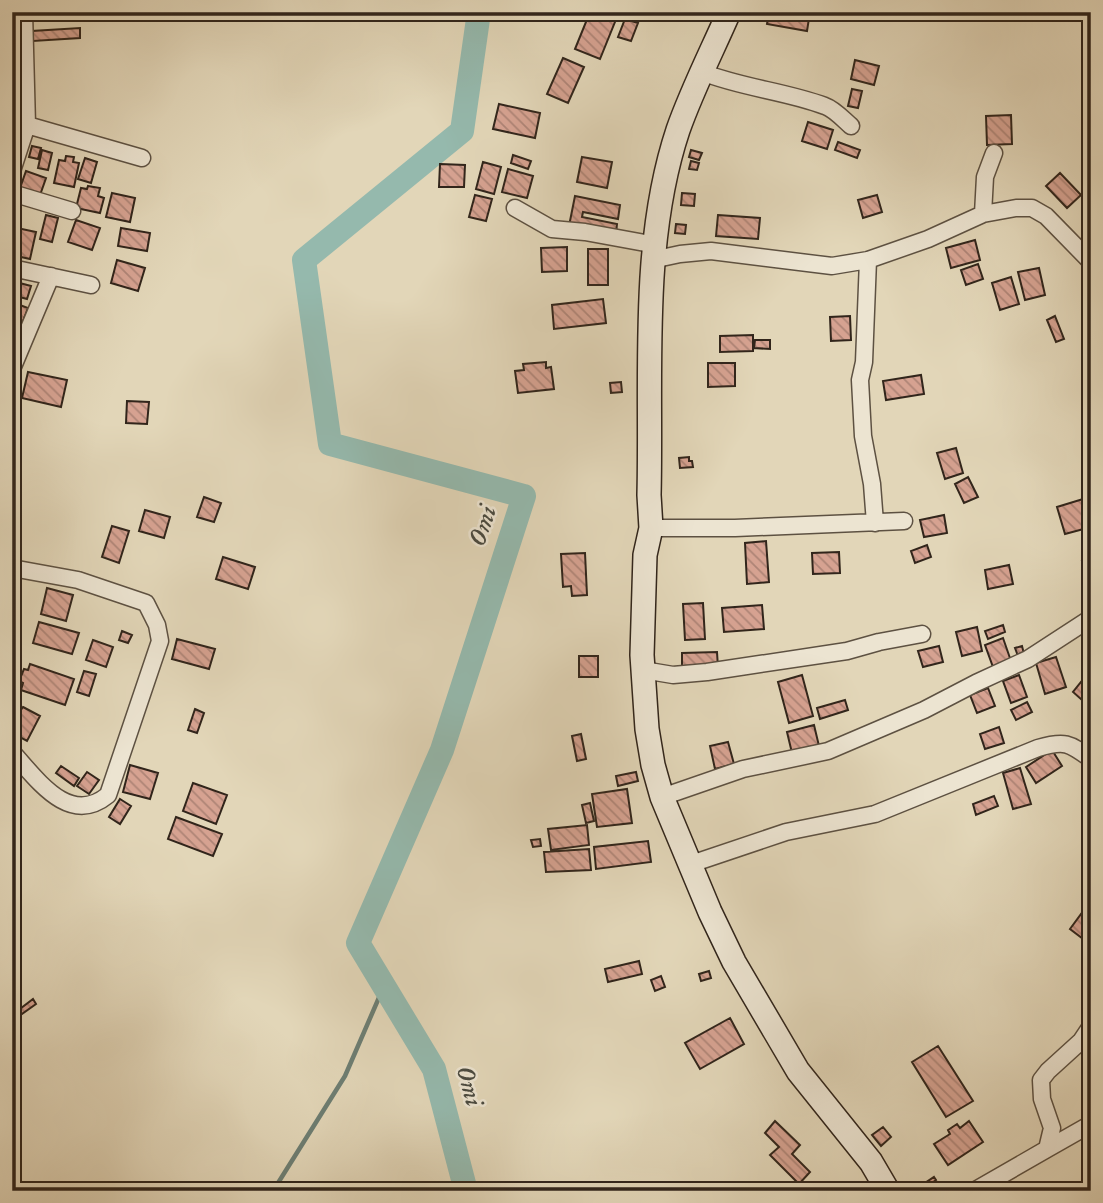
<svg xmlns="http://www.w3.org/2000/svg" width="1103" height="1203" viewBox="0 0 1103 1203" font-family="'IM FELL English',serif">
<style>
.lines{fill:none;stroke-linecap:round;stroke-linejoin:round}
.stream{stroke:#6d7e73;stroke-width:4.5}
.river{stroke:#95b9ad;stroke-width:24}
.building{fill:url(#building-back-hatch);stroke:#31251b;stroke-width:2}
.minor-casing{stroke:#5d5142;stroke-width:19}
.secondary-casing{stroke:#31251b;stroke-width:26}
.minor{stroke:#ece4d1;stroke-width:16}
.secondary{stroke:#ece4d1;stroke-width:23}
.labels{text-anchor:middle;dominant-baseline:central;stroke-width:5;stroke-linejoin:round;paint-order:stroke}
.water-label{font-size:26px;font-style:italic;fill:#4a4a40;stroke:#ece4d1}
</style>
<defs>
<pattern id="building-back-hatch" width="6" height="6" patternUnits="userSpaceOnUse" patternTransform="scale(1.75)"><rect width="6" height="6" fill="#d6a291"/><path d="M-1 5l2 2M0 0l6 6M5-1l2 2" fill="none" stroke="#ae8476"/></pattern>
</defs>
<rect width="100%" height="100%" fill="#e2d6b8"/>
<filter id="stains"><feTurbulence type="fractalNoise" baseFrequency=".00286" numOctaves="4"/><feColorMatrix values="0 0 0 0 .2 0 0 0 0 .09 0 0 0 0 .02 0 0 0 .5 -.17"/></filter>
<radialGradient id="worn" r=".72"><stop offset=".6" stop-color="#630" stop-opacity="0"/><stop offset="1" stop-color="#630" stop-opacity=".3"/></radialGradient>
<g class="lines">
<!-- stream -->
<path class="stream" d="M273,1191l72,-115 39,-90"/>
<!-- river -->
<path class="river" d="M466,1191l-32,-122 -76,-126 84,-193 82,-254 -194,-52 -26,-184 158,-129 17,-119"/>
</g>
<!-- building -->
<path class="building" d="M590,12h29l-19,47 -25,-10z
M657,12h20l-2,6z
M769,12h41l-3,19 -40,-7z
M625,19l13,4 -7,18 -13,-4z
M80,28v10l-47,3 -1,-10z
M563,58l21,9 -16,36 -21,-9z
M855,60l24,6 -5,19 -23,-6z
M852,89l10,2 -4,17 -10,-2z
M499,104l41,9 -5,25 -42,-9z
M1011,115l1,29 -25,1 -1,-29z
M808,122l25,8 -6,19 -25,-8z
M838,142l22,8 -3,8 -22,-8z
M32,146l9,2 -3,11 -9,-2z
M42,150l10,3 -4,17 -10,-2z
M691,150l11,3 -3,7 -10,-3z
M513,155l18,6 -3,8 -17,-6z
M66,156l8,1 -1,5 6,1 -5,24 -20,-4 5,-23 6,1z
M582,157l30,5 -5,26 -30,-6z
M85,158l12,4 -6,21 -13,-4z
M691,161l8,2 -2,7 -8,-1z
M483,162l18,5 -7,27 -18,-5z
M440,164l25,1 -1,22h-25z
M508,169l25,7 -6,22 -25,-6z
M26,171l20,7 -7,20 -20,-7z
M1060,173l21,22 -14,13 -21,-22z
M88,186l12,2 -2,8 6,2 -4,15 -24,-5 5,-20 6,1z
M112,193l23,5 -5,24 -24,-5z
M682,193l13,1 -1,12 -13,-1z
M475,195l17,4 -6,22 -17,-4z
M877,195l5,17 -19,6 -5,-18z
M575,196l45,9 -2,14 -35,-7 -1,5 35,7 -1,10 -47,-8z
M46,215l12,3 -6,24 -12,-3z
M718,215l42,3 -2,21 -42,-3z
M76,220l24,8 -8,22 -24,-8z
M676,224l10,1 -1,9 -10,-1z
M17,228l19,4 -6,27 -18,-4z
M121,228l29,5 -3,18 -29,-5z
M975,240l5,20 -29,8 -5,-20z
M567,247v24l-25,1 -1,-24z
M588,249h20v36h-20z
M117,260l28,8 -7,23 -27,-8z
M978,264l5,15 -17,6 -5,-15z
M1039,268l6,27 -20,5 -7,-28z
M1011,277l8,27 -19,6 -8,-27z
M12,281l19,5 -4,13 -15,-4z
M603,299l3,24 -52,6 -2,-24z
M12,302l16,6 -8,21 -8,-3z
M850,316l1,24 -20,1 -1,-24z
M1055,316l9,23 -8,3 -9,-22z
M753,335v16l-33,1v-16z
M755,340h15v9l-16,-1z
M546,362v6l5,-1 3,22 -36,4 -3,-22 9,-1 -1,-6z
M708,363h27v23l-27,1z
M28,372l39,8 -6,27 -39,-9z
M921,375l3,19 -38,6 -3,-19z
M621,382l1,10 -11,1 -1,-10z
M127,401l22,1 -2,22 -21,-1z
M956,448l7,25 -18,6 -8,-26z
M689,457v4h3l1,6 -13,1 -1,-10z
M968,477l10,20 -14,6 -9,-19z
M204,497l17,6 -7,19 -17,-5z
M1083,499l8,28 -26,7 -8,-27z
M145,510l25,7 -6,21 -25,-7z
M944,515l3,18 -23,4 -4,-17z
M112,526l17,5 -10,32 -17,-6z
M766,541l3,41 -22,2 -2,-41z
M927,545l4,12 -16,6 -4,-12z
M839,552l1,21 -27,1 -1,-21z
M585,553l2,42 -15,1 -1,-10 -8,1 -2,-33z
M223,557l32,10 -7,22 -32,-10z
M1091,558v13l-5,2 -4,-12z
M1009,565l4,19 -25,5 -3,-19z
M47,588l26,7 -7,26 -25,-7z
M703,603l2,36 -20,1 -2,-36z
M762,605l2,24 -40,3 -2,-24z
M39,622l40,11 -7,21 -39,-11z
M1003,625l2,7 -17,7 -3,-8z
M977,627l5,24 -20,5 -6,-24z
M122,631l10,4 -4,8 -9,-3z
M1003,638l8,23 -18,6 -8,-22z
M177,639l38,10 -6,20 -37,-10z
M93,640l20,7 -7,20 -20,-7z
M939,646l4,16 -20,5 -5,-16z
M1022,646l2,8 -6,2 -3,-8z
M717,652l1,16 -36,1v-16z
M579,656h19v21h-19z
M1056,657l10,30 -21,7 -9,-31z
M30,664l44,15 -9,26 -44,-15 2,-7 -4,-2 5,-12 4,1z
M84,671l12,3 -7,22 -12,-4z
M802,675l11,41 -24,7 -11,-41z
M1019,675l8,22 -16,6 -8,-22z
M1085,677l6,5 -1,25 -17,-15z
M988,688l7,18 -18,7 -7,-18z
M845,700l3,10 -28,9 -3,-11z
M1027,702l5,10 -16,8 -5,-10z
M23,707l17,9 -13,25 -15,-8v-17l2,-4 4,2z
M195,709l9,4 -7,20 -9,-3z
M814,725l5,21 -27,7 -5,-21z
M999,727l5,16 -19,6 -5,-15z
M581,734l5,25 -9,2 -5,-25z
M728,742l6,22 -19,5 -5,-23z
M1052,750l10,16 -26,17 -10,-16z
M130,765l28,8 -8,26 -27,-7z
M61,766l18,12 -5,8 -18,-13z
M1020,768l11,36 -18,5 -10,-36z
M87,772l12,8 -10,14 -12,-8z
M636,772l2,9 -20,5 -2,-10z
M193,783l34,12 -11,29 -33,-13z
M627,789l5,34 -35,4 -5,-33z
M994,796l4,10 -22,9 -3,-11z
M120,799l11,7 -11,18 -11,-7z
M590,803l4,18 -8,2 -4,-18z
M176,817l46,17 -9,22 -45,-17z
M587,825l2,20 -38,5 -3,-21z
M540,839l1,7 -8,1 -2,-7z
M648,841l3,21 -55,7 -2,-22z
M589,849l2,21 -45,2 -2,-20z
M1084,910l7,5v30l-21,-16z
M639,961l3,13 -34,8 -3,-13z
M709,971l2,7 -10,3 -2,-7z
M661,976l4,11 -10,4 -4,-11z
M33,999l3,5 -17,12 -3,-4z
M730,1018l14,26 -44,25 -15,-26z
M938,1046l35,55 -27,16 -34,-55z
M775,1121l25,24 -8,9 18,18 -11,12 -29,-29 9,-8 -14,-14z
M969,1121l14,21 -35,23 -14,-21 16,-10 -2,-4 9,-6 3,4z
M883,1127l8,10 -10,9 -9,-11z
M934,1177l2,3 -11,8 -3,-3z"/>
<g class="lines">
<defs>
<path id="minor" d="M702,72c40,16 83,19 123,34 9,3 18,13 26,20
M27,125l115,33
M12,171l15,-46 -3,-113
M12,193l60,18
M515,208l37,21 33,3 71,13
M983,214l2,-37 9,-24
M652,260l28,-6 31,-3 121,15 36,-6 60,-21 55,-25 33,-6h16l14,8 45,46
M868,260l-4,102 -4,18 3,56 9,48 3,39
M12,268l79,17
M12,369l39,-93
M651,528h84l169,-7
M12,568l66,12 68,23 11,22 3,16 -52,154c-39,32 -71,-16 -96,-43
M643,670l30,5 34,-3 140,-21 32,-9 43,-8
M662,797l81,-28 85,-18 96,-41 52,-27 52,-24 63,-41
M691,864l95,-32 89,-18 163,-66c27,-8 31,-5 53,11
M1047,1149l44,-25
M974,1191l73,-42 5,-21 -10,-29 -1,-19 7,-9 33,-30 10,-15"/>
<path id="secondary" d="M729,12c-17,39 -37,78 -51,118 -38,114 -26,246 -29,365l2,33 -6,27 -3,100 5,74 6,36 9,32 48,115 24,50 64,109 73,91 17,29"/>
</defs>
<!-- minor casing -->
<use href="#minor" class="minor-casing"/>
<!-- secondary casing -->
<use href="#secondary" class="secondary-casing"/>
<!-- minor -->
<use href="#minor" class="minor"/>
<!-- secondary -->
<use href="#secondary" class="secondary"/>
</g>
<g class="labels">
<!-- water labels -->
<g class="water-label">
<text transform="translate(483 526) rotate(-72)">Omi</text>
<text transform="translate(469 1086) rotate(74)">Omi</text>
</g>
</g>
<!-- margin -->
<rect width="1103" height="1203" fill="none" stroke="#e2d6b8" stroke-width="42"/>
<rect x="14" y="14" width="1075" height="1175" fill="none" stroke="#31251b" stroke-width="3.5"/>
<rect x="21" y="21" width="1061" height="1161" fill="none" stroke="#31251b" stroke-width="2"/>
<rect width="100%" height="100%" filter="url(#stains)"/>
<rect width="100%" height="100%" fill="url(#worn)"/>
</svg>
